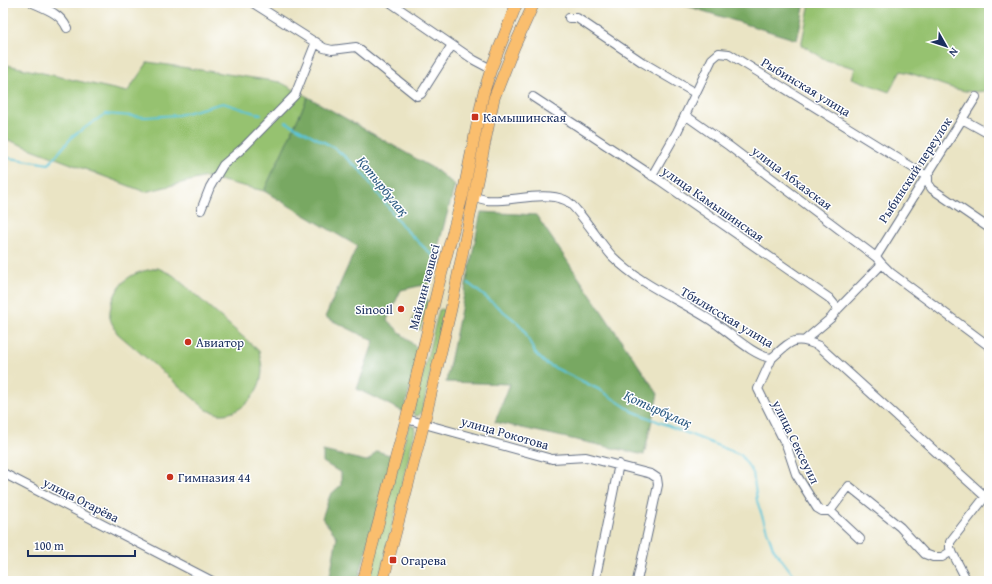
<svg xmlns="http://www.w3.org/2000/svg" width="992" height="584" viewBox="0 0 992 584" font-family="'Gentium Book Plus',serif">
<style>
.green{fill:#96c270;stroke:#587867}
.forest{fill:#78a862;stroke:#4a6c60}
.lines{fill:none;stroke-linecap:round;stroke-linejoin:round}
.stream{stroke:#5cc4d8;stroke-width:2}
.minor-casing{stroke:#636e82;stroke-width:10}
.major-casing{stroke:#636e82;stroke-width:12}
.minor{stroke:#fff;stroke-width:8}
.major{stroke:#fabe6e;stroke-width:11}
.poi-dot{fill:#c8321e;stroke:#fff;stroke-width:1.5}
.labels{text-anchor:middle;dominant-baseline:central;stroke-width:3;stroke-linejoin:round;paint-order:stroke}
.street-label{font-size:13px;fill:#1b2f5e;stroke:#fff}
.poi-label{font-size:13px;fill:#1b2f5e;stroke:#fff;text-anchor:start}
.water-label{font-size:14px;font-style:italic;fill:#2e5c83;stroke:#fff}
</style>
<rect width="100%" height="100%" fill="#fff"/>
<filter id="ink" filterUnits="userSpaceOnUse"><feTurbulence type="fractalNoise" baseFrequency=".025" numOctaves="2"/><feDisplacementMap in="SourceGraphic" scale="8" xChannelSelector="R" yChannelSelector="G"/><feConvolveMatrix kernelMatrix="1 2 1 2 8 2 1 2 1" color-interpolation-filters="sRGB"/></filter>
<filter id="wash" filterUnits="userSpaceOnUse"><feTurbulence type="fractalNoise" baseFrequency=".012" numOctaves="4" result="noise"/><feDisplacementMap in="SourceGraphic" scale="16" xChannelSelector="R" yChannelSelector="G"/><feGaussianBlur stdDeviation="0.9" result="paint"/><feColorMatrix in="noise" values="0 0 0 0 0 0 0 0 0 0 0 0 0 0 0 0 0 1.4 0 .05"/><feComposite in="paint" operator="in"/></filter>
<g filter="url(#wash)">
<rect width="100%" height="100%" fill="#eae4c4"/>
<!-- green -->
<path class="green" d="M810,3h179v87c-29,8 -59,-13 -88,-19l-12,21 -37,-14 3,-10 -29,-8 -19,-12 -6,-2z
M148,62l132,20 28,15 -44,94 -58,-14 -61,15 -142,-54v-74l124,28z
M158,268l15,7 86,76c1,6 3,13 3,19 0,21 -20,46 -43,44 -4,-1 -8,-3 -12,-4l-90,-77c-2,-5 -6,-10 -7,-15 -1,-5 1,-13 3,-18 9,-24 22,-28 45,-32z
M423,300h5l-8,30 -4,-1 -4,-7 6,-17z
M442,309l2,1 -22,102 -4,4 -4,-1 -1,-2 26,-103z
M409,425l5,1 1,5 -36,150h-14z"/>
<!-- forest -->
<path class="forest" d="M677,3h128l-8,37z
M308,97l128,73 19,15 -27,99 -27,6 -14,30 33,31 -16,61 -47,-23 17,-48 -49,-24 32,-71 -93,-55z
M481,212l55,3 122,179 -14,61 -149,-33 15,-38 -64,-2z
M323,451l43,10 3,-1 8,-9 16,5 -35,125h-29l8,-44 -15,-19 8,-23 11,-10v-12l-18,-11z"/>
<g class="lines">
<!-- stream -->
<path class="stream" d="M286,122l49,26 26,23 43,57 32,31
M3,157l46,7 24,-28 32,-22 41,3 32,-2 45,-12 38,12
M468,283l50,40 6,7 11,23 10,10 55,27 32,21 109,44 12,18 4,28 16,47 25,33"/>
</g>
</g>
<g filter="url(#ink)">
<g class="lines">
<defs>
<path id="minor" d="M33,3c13,6 28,11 34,25
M253,3l71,45 8,2 24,-3 61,49 4,-2 31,-49
M391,3l83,57 17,9
M569,18h8l65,44 53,31
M533,97l126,83 170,118 9,11 -7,9 -26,22
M685,115l44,31 147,111 6,7
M962,119l27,15
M652,176l25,-44 35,-73 7,-6 10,1 199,123v6l4,6 57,39
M474,197c4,1 8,2 12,3 22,3 57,-10 79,0 12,5 36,45 48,57 30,30 68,43 102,66 15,10 40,34 57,35 19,-17 22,-23 47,-12l170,154
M201,210l9,-23 13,-22 21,-18 51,-52 21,-53
M876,257l100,-160
M838,309l44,-45 9,9 98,73
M772,358l-14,31 29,58 9,27 21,34 5,3h8l30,28
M406,419l146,40 34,-2 65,17 6,4 1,7 -21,96
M3,473l209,108
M830,511l19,-25 51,41 25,27 8,3h9l10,-6
M595,581l24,-117
M967,581l-17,-33v-6l35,-45 4,-8"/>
<path id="major" d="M363,581l43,-162 32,-132 25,-93 20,-99 8,-26 26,-66
M383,581l41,-158 27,-114 43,-211 20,-51 20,-44"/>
</defs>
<!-- minor casing -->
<use href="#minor" class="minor-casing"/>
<!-- major casing -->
<use href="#major" class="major-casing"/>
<!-- minor -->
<use href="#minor" class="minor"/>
<!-- major -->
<use href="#major" class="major"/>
</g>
</g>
<!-- markers -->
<g class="poi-dot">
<rect x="471" y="113" width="8" height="8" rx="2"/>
<circle cx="401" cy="309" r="4"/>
<circle cx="188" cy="342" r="4"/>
<circle cx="170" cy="477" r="4"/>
<rect x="389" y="556" width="8" height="8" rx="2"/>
</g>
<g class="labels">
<!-- street labels -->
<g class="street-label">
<text transform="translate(806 87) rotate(31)">Рыбинская улица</text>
<text transform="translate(915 170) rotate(-57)">Рыбинский переулок</text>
<text transform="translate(792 178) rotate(37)">улица Абхазская</text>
<text transform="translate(713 204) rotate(35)">улица Камышинская</text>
<text transform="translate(424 287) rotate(-75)">Майлин көшесі</text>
<text transform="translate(727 317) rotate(31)">Тбилисская улица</text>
<text transform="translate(505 433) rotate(16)">улица Рокотова</text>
<text transform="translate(796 442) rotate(64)">улица Сексеуил</text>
<text transform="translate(81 500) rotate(27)">улица Огарёва</text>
</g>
<!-- poi labels -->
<g class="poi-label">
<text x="483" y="117">Камышинская</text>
<text x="393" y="309" text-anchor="end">Sinooil</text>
<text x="196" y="342">Авиатор</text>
<text x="178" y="477">Гимназия 44</text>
<text x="401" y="560">Огарева</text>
</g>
<!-- water labels -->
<g class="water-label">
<text transform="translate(383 186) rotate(51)">Қотырбұлақ</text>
<text transform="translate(658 409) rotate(24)">Қотырбұлақ</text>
</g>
</g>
<!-- margin -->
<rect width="992" height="584" fill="none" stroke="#fff" stroke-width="16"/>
<!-- north arrow -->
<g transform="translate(946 46) rotate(129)" stroke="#ffffff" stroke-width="3" paint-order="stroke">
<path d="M0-3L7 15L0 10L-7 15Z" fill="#1b2f5e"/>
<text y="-6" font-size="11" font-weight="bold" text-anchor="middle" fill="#1b2f5e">N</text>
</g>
<!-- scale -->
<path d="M28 550v6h107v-6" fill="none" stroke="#1b2f5e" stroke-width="2"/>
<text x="34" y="550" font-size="12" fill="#1b2f5e" stroke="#ffffff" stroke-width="3" paint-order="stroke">100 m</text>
</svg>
